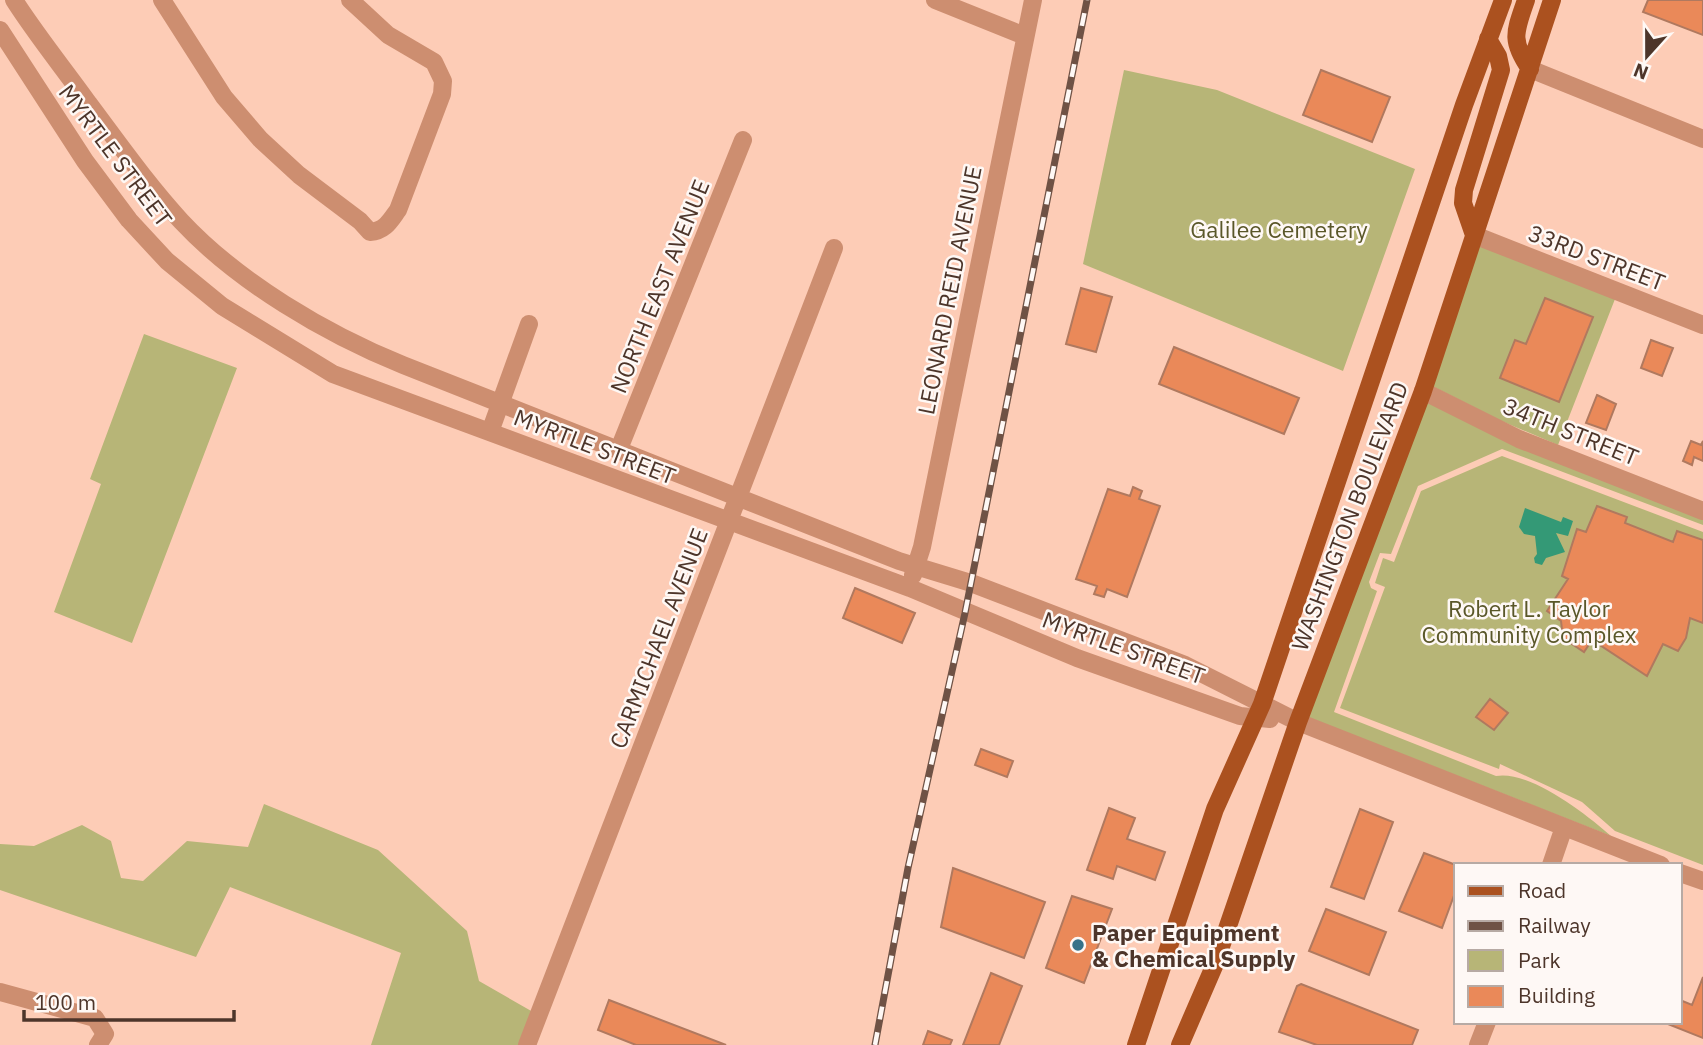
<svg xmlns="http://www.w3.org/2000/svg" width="1703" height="1045" viewBox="0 0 1703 1045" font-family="'IBM Plex Sans',sans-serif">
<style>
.green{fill:#b7b577}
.water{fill:#349976}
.building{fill:#ea8959;stroke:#b0795f;stroke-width:2}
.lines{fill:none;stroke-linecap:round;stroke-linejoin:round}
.minor{stroke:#cd8e70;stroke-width:18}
.major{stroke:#ab511f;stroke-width:18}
.rail-casing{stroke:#6f5245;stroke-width:7}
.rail{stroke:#fef8f5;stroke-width:4.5;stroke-dasharray:13;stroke-linecap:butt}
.poi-dot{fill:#367289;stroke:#fef8f5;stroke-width:2.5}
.labels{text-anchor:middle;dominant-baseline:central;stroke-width:5;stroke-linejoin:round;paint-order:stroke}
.street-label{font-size:23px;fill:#4d352a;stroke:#fef8f5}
.park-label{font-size:23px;fill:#5a5729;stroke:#fef8f5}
.poi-label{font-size:23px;font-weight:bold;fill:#4d352a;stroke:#fef8f5;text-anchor:start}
</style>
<rect width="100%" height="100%" fill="#fdccb6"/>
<!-- green -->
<path class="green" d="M1124,70l93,20 198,79 -72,202 -260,-107z
M1478,245l137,54 -57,146 -59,-25 -67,-34z
M144,334l93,34 -105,275 -78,-31 47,-128 -11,-5z
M1427,401l276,118v6l-201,-76 -84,37 -27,68 -11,-1 -11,29 2,6 6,3 -43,121 162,64c33,-6 90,38 115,60l-304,-119z
M1502,456l201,76v333l-88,-34 -33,-29 -82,-38 -1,5 -159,-61 45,-121 -10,-4 8,-25 11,4 27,-71z
M264,804l114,46 89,81 12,50 54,31 -13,33h-149l30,-92 -171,-66 -34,70 -196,-67v-46l34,2 48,-21 29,16 10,37 22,3 44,-40 61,6z"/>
<!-- water -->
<path class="water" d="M1525,508l36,14 2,-5 10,4 -5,15 -12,-3 9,19 -19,6 -4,7 -7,-2 -1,-5 3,-4 -2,-18 -11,-2 -5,-7z"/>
<!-- building -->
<path class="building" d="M1648,0h55v35l-60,-23z
M1321,70l69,27 -18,45 -69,-27z
M1081,288l31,9 -16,55 -30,-8z
M1545,298l48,19 -34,85 -59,-24 15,-38 11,4z
M1651,340l22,8 -11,28 -21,-8z
M1174,347l125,51 -15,36 -125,-50z
M1597,395l19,9 -10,26 -20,-7z
M1691,441l10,4 2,-4v20l-9,-4 -2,8 -9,-4z
M1133,487l9,4 -3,8 21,7 -33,91 -20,-8 -3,8 -10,-3 3,-8 -21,-7 32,-90 22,7z
M1597,506l30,11 -2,6 48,19 4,-11 26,9v83l-13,-5 -4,20 -8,13 -15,-7 -16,32 -55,-36 -8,12 -21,-14 -2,-17 -14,-10 21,-32 -6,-3 15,-47 9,3z
M855,588l60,25 -13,30 -59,-25z
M1490,699l18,14 -14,17 -18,-13z
M981,749l32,12 -6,16 -32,-12z
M1109,808l26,10 -8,21 38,13 -10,28 -38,-14 -4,13 -26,-9z
M1360,809l33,13 -29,77 -33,-12z
M1424,853l32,12v25l-14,38 -43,-17z
M953,868l92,34 -21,56 -83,-31z
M1072,896l40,13 -28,74 -38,-15z
M1326,909l60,23 -17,43 -60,-24z
M991,973l31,13 -23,59h-36z
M1703,977v61l-40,-16h17v-22l12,5z
M1301,984l117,46 -6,15h-95l-38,-13 18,-46z
M609,1000l117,45h-90l-38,-15z
M928,1031l24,9 -2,5h-27z"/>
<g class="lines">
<!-- minor -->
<path class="minor" d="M14,0c23,36 50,69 75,104 30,40 58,80 92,117 57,61 145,113 222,144l496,196 72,22 214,82 113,57 363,143
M162,0l62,97 36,42 39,36 61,46 10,11c15,-1 20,-11 28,-22l44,-116 1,-13 -9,-19 -46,-27 -38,-35
M935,0l90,36
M0,30l85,131 44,59 38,41 55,45 111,68 577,214 167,70 163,58 30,3
M1530,69l173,70
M1474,235l229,90
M1423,391l96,48 184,72
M490,432l39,-108
M619,449l124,-309
M913,575l9,-28 111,-547
M1551,865l13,-38
M1680,873l23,8
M0,992l95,26 10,16 -7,11
M527,1045l307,-797
M1478,1045l9,-23"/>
<!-- major -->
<path class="major" d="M1526,0c-11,32 -16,40 4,69
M1474,235l-11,-32 1,-13 37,-120 -3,-14 -10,-17
M1136,1045l79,-236 47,-105 202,-599 39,-105
M1180,1045l35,-81 83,-242 125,-331 129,-391"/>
<defs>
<path id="rail" d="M875,1045l33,-177 57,-255 122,-613"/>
</defs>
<!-- rail casing -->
<use href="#rail" class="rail-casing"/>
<!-- rail -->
<use href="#rail" class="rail"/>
</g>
<!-- markers -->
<circle class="poi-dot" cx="1078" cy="945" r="7"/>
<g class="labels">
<!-- street labels -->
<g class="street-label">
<text transform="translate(116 155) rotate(53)">MYRTLE STREET</text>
<text transform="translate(1597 257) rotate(21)">33RD STREET</text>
<text transform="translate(659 286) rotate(-68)">NORTH EAST AVENUE</text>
<text transform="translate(949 290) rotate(-79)">LEONARD REID AVENUE</text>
<text transform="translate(1571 431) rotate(22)">34TH STREET</text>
<text transform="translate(595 446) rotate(21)">MYRTLE STREET</text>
<text transform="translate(1349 516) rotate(-69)">WASHINGTON BOULEVARD</text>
<text transform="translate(658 638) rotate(-69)">CARMICHAEL AVENUE</text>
<text transform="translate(1124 647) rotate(20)">MYRTLE STREET</text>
</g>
<!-- park labels -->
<g class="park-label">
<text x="1279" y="229">Galilee Cemetery</text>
<text x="1529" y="608">Robert L. Taylor<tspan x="1529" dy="26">Community Complex</tspan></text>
</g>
<!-- poi labels -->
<g class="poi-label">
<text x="1092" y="932">Paper Equipment<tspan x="1092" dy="26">&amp; Chemical Supply</tspan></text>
</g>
</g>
<!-- legend -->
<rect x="1454" y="863" width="228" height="161" fill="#fef8f5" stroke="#b7aaa4" stroke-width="2"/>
<rect x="1468" y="886" width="35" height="10" fill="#ab511f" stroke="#b7aaa4" stroke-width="2"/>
<text x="1518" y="898" font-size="21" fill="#4d352a">Road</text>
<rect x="1468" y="921" width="35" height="10" fill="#6f5245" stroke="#b7aaa4" stroke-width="2"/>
<text x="1518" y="933" font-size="21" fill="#4d352a">Railway</text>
<rect x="1468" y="950" width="35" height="21" fill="#b7b577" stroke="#b7aaa4" stroke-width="2"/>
<text x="1518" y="968" font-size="21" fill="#4d352a">Park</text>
<rect x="1468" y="986" width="35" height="21" fill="#ea8959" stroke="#b7aaa4" stroke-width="2"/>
<text x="1518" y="1003" font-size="21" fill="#4d352a">Building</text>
<!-- north arrow -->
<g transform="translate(1647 56) rotate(201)" stroke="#fef8f5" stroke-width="5" paint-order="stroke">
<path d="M0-5L12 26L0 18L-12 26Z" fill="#4d352a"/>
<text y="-10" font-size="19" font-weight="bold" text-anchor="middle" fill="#4d352a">N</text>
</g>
<!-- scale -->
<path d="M24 1010v10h210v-10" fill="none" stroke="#4d352a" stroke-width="3.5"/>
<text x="35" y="1010" font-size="21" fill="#4d352a" stroke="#fef8f5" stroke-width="5" paint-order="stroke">100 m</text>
</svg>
